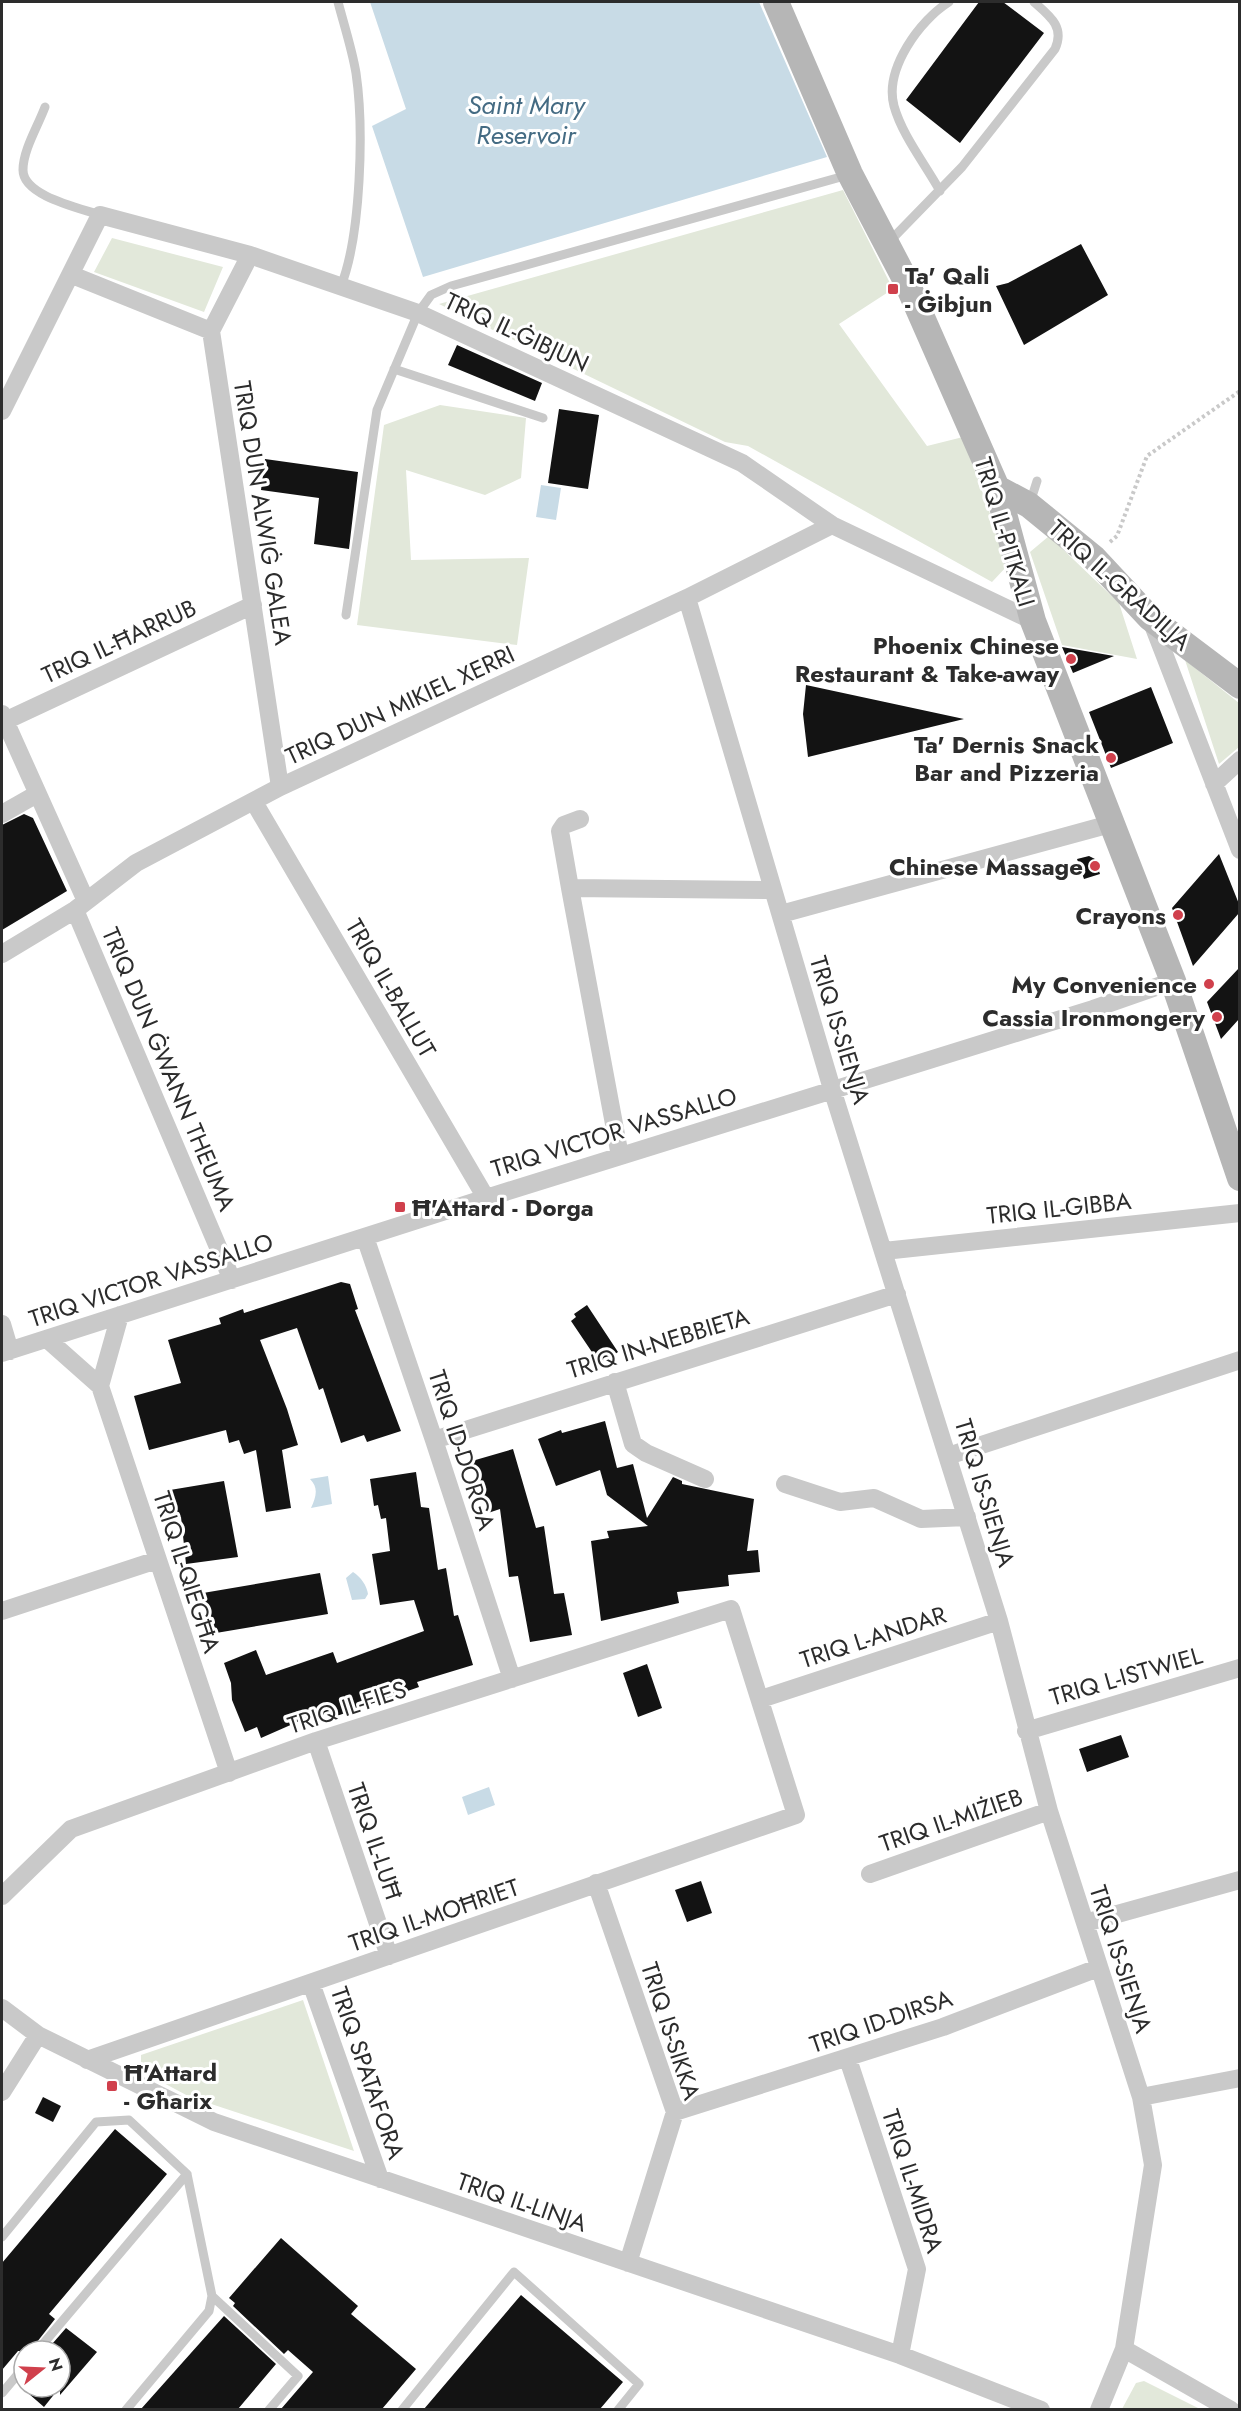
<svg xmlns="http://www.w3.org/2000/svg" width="1241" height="2411" viewBox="0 0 1241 2411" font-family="Jost,sans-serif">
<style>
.green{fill:#e2e8da}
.water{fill:#c8dbe6}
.building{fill:#131313}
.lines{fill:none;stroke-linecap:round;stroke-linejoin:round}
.path{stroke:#c9c9c9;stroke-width:4;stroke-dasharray:3 3;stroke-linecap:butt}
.lane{stroke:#c9c9c9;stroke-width:9}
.street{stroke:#c9c9c9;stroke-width:18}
.secondary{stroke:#b6b6b6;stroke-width:26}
.poi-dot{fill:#d0404c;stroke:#fff;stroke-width:2}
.labels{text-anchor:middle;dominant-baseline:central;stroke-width:6;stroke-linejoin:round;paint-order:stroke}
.poi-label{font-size:24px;font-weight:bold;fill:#2c2c2c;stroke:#fff;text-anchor:end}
.street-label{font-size:24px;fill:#2c2c2c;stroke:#fff}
.water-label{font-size:26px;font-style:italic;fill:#446b83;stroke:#fff}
</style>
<rect width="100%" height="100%" fill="#fff"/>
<!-- green -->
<path class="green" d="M843,190l50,99 -54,35 88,122 36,-9 45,128 -16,17 -244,-136 -23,-4 -286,-138z
M112,238l111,29 -19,45 -110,-40z
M440,405l86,13 -5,60 -36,17 -79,-25 5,90 118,-2 -12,87 -160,-20 27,-200z
M1049,536l70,67 18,56 -75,-14 -32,-93z
M1185,660l54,43v44l-20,17z
M303,2000l51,151 -164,-54 -49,-26v-16z
M1144,2381l56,28h-78l14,-26z"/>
<!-- water -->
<path class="water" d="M370,2h389l68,155 -404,120 -51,-151 34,-17z
M541,485l20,3 -5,32 -20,-3z
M328,1476l4,28 -21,4c5,-11 8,-20 -1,-29z
M353,1572c8,5 14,14 15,22l-3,5 -13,1 -6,-22z
M489,1787l6,18 -27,10 -6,-18z"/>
<!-- building -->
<path class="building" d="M979,2h24l41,31 -84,110 -54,-43z
M1081,244l27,51 -84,50 -28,-59 12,-3z
M457,345l85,38 -7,18 -87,-36z
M559,409l40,6 -11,74 -40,-6z
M265,459l93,13 -9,77 -35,-5 5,-46 -58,-8z
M1062,647l52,9 -41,17z
M806,685l158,34 -156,38 -5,-43z
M1151,687l22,56 -62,25 -22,-56z
M24,814l9,4 34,73 -65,39v-105z
M1219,854l20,50v9l-46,53 -21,-58z
M1089,856l6,3 5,15 -16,5 -7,-20z
M1239,968v51l-18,20 -14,-37z
M341,1282l9,2 8,25 -3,1 46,121 -34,11 -3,-7 -23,8 -18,-55 -4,2 -22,-62 -37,12 27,69 11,36 -16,5 9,58 -25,4 -10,-62 -12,4 -5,-14 -10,3 -3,-13 -77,20 -15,-54 47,-13 -13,-43 53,-16 -2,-6 24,-9 1,4z
M587,1305l31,47 -18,12 -29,-43 5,-4 -2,-3z
M605,1421l12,47 16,-4 14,54 26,-41 9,4v3l72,15 -7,52 11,-1 2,22 -32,3 1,11 -52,6 2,11 -78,18 -10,-80 18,-3 -2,-7 41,-5 -41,-31 -7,-25 -44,16 -18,-47 23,-9 1,3z
M513,1449l23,79 8,-2 10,68 10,-1 8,42 -42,7 -12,-66 -9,1 -9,-68 -12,4 -16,-52z
M416,1472l5,35 8,1 9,62 8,-2 8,48 4,-1 15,50 -56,17 2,5 -105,37 -3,-8 -50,22 -4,-11 -12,5 -13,-32 -1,-17 -7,-20 32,-13 10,25 67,-23 4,11 87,-32 -10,-31 -34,5 -8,-51 18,-3 -4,-33 -5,1 -3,-14 -4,1 -4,-27z
M224,1481l14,76 -52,7 -5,-47 -7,1 -4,-28z
M320,1573l8,41 -118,20 -7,-41z
M647,1664l15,44 -24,9 -15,-44z
M1121,1735l8,22 -42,15 -8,-23z
M701,1881l11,32 -25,9 -12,-32z
M43,2097l18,9 -8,16 -18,-9z
M115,2129l52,45 -118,140 6,5 -25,32h-12l-16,19v-107z
M281,2238l77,68 -7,8 65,55 -34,40h-101l32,-37 -25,-22 -4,4 -51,-48 2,-3 -6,-5z
M521,2295l102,87 -23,27h-176z
M224,2316l52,48 -38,45h-97z
M66,2328l31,24 -37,43v-44h-14z
M21,2387h39l-16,20z"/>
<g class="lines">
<!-- path -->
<path class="path" d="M1110,542l7,-6 30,-80 93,-65"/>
<!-- lane -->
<path class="lane" d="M338,2c6,23 14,47 18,71 8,55 5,162 -15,213
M45,107c-7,19 -22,43 -22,63 0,26 57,38 77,45
M940,191c-15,-27 -38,-56 -46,-85 -10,-37 26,-86 55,-104
M888,243l74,-76 93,-118c10,-22 -5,-33 -21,-47
M394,369l149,49
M1030,503l7,-22
M346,615l31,-205 41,-97 13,-18 20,-9 397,-111
M2,2237l94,-115 33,-2 58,54 -150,177
M212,2296l86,80 -29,34
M2,2393l22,-26
M126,2410l83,-99 3,-15 -25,-122
M402,2410l112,-138 125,112 -21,26"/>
<!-- street -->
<path class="street" d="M250,255l-39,76 69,456
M72,275l139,56
M2,411l98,-196 150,40 168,58 324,150 90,62 201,96
M687,598l145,491 167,532 50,190 92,286 12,68 -29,184 -25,61
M1151,620l89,230
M2,714l84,187
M5,721l248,-116
M1214,784l26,-24
M254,802l232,396
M2,814l35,-20
M570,888l-10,-57 4,-6 16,-6
M75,910l157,370
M781,914l333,-91
M2,954l73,-44 61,-47 144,-76 407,-189 145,-73
M620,1156l-50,-268 203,2
M365,1237l69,203 78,239
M884,1251l356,-38
M2,1324l8,27
M47,1339l53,47 129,387
M2,1353l484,-155 607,-189 80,-28
M615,1382l18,62 13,9 59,26
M100,1386l20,-71
M434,1440l463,-146
M948,1456l292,-96
M785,1484l55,18 34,-4 47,21 46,-2
M2,1611l155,-51
M761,1699l238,-78
M1026,1731l214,-63
M316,1741l73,215
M870,1874l179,-63
M596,1883l79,229 -47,151
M2,1896l69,-67 245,-88 415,-132 65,206 -709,245
M1085,1923l155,-43
M311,1983l69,196
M2,2008l36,27 176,87 686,233 141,55
M848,2059l69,210 -17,86
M2,2092l36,-57
M1141,2097l99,-19
M675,2112l268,-85 155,-59
M1124,2349l107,61"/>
<!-- secondary -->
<path class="secondary" d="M776,2l74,172 56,107 91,207 36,133 140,360 67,197
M997,488l32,17 65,53 56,60 90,68"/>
</g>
<!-- markers -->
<g class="poi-dot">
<rect x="887" y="283" width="12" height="12" rx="3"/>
<circle cx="1071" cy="659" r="6"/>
<circle cx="1111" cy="758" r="6"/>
<circle cx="1095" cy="866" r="6"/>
<circle cx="1178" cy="915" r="6"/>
<circle cx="1209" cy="984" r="6"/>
<circle cx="1217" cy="1017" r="6"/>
<rect x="394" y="1201" width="12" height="12" rx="3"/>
<rect x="106" y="2080" width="12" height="12" rx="3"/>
</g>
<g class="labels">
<!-- poi labels -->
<g class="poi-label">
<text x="905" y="275" text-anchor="start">Ta' Qali<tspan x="905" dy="28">- Ġibjun</tspan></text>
<text x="1059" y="645">Phoenix Chinese<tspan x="1059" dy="28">Restaurant &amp; Take-away</tspan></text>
<text x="1099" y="744">Ta' Dernis Snack<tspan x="1099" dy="28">Bar and Pizzeria</tspan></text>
<text x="1083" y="866">Chinese Massage</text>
<text x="1166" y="915">Crayons</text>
<text x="1197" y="984">My Convenience</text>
<text x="1205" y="1017">Cassia Ironmongery</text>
<text x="412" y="1207" text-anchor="start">Ħ'Attard - Dorga</text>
<text x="124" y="2072" text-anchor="start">Ħ'Attard<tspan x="124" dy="28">- Għarix</tspan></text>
</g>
<!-- street labels -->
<g class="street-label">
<text transform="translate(517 332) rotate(25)">TRIQ IL-ĠIBJUN</text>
<text transform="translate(263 513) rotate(81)">TRIQ DUN ALWIĠ GALEA</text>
<text transform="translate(1005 532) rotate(73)">TRIQ IL-PITKALI</text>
<text transform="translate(1120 585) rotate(42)">TRIQ IL-GRADILJA</text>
<text transform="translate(119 641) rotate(-25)">TRIQ IL-ĦARRUB</text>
<text transform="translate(400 705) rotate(-25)">TRIQ DUN MIKIEL XERRI</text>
<text transform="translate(391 988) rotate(60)">TRIQ IL-BALLUT</text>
<text transform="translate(840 1030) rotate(73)">TRIQ IS-SIENJA</text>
<text transform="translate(169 1069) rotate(67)">TRIQ DUN ĠWANN THEUMA</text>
<text transform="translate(614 1132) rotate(-17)">TRIQ VICTOR VASSALLO</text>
<text transform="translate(1059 1208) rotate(-6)">TRIQ IL-GIBBA</text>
<text transform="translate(151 1280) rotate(-18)">TRIQ VICTOR VASSALLO</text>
<text transform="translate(658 1343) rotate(-17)">TRIQ IN-NEBBIETA</text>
<text transform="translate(462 1450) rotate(72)">TRIQ ID-DORGA</text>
<text transform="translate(985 1493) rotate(73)">TRIQ IS-SIENJA</text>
<text transform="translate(187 1572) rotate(72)">TRIQ IL-QIEGĦA</text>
<text transform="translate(873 1637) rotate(-18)">TRIQ L-ANDAR</text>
<text transform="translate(1126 1676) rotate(-16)">TRIQ L-ISTWIEL</text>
<text transform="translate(347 1707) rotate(-18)">TRIQ IL-FIES</text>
<text transform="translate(951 1820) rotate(-19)">TRIQ IL-MIŻIEB</text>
<text transform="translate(375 1841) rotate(71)">TRIQ IL-LUĦ</text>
<text transform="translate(434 1915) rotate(-19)">TRIQ IL-MOĦRIET</text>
<text transform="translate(1121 1959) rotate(72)">TRIQ IS-SIENJA</text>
<text transform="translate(881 2021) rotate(-19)">TRIQ ID-DIRSA</text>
<text transform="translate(671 2031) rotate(72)">TRIQ IS-SIKKA</text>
<text transform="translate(368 2073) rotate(71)">TRIQ SPATAFORA</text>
<text transform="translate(913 2181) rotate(72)">TRIQ IL-MIDRA</text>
<text transform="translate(522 2202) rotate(19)">TRIQ IL-LINJA</text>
</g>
<!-- water labels -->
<g class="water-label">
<text x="526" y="105">Saint Mary<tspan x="526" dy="30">Reservoir</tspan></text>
</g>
</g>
<!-- border -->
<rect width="1241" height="2411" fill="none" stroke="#2c2c2c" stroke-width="6"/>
<!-- north arrow -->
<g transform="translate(42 2369) rotate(72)"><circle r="28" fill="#ffffff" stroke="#ababab" stroke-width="1.5"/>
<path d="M0-4.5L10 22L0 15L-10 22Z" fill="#d0404c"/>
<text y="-9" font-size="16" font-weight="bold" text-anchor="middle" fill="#2c2c2c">N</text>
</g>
</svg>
